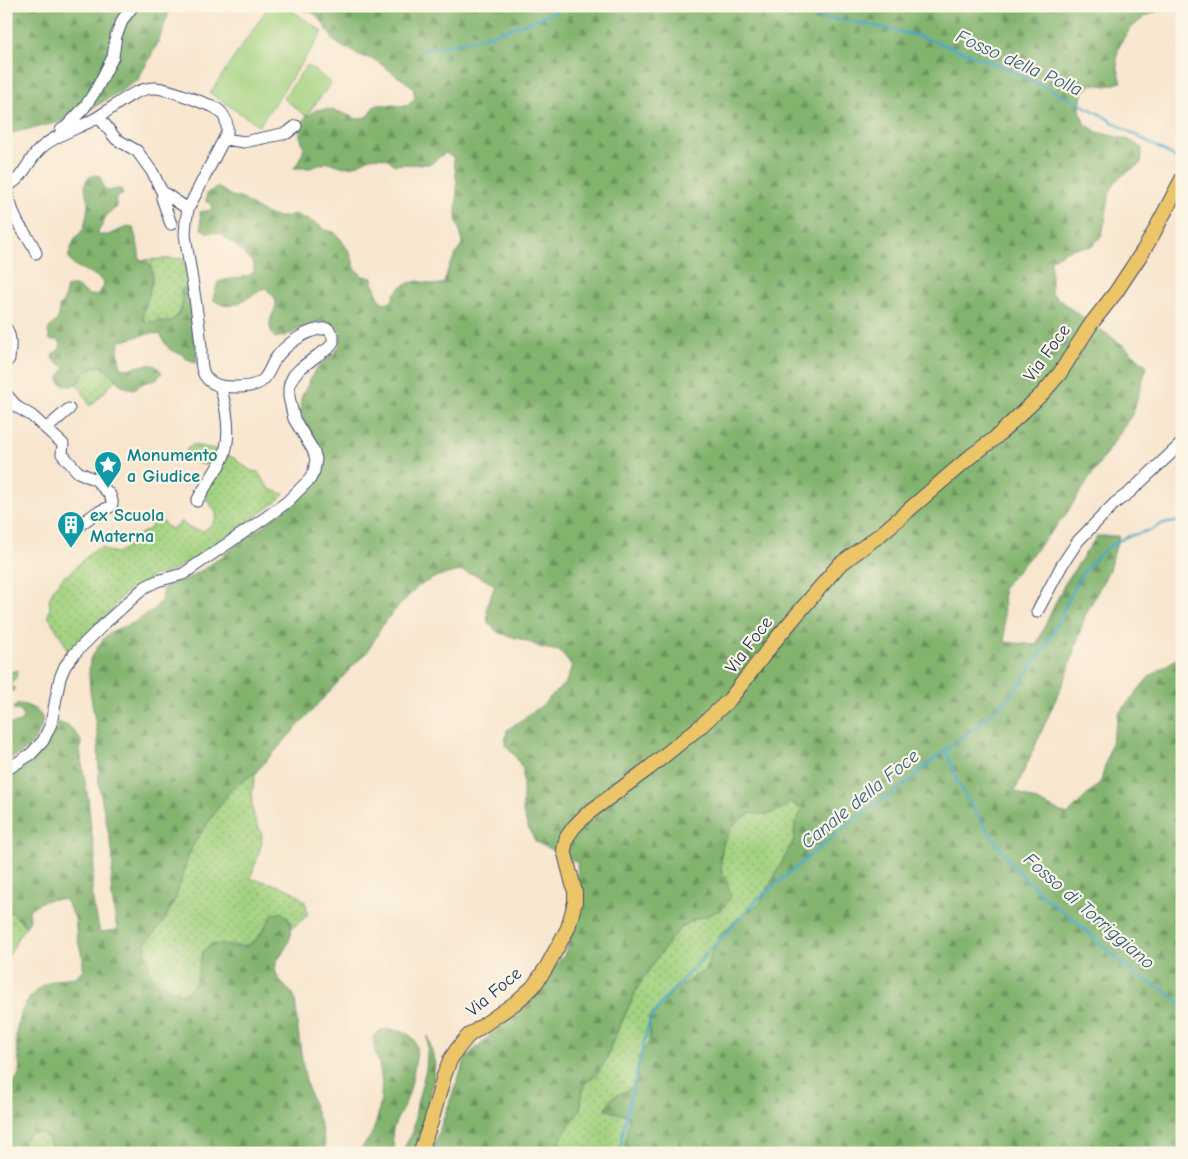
<svg xmlns="http://www.w3.org/2000/svg" width="1188" height="1159" viewBox="0 0 1188 1159" font-family="'Comic Neue',sans-serif">
<style>
.grass{fill:url(#grass-dots);stroke:#5f806f}
.forest{fill:url(#forest-firs);stroke:#4e7266}
.pitch{fill:#a3d280;stroke:#5f806f}
.lines{fill:none;stroke-linecap:round;stroke-linejoin:round}
.stream{stroke:#49a8c8;stroke-width:2.5}
.minor-casing{stroke:#3c4a6f;stroke-width:13}
.major-casing{stroke:#3c4a6f;stroke-width:16}
.minor{stroke:#fff;stroke-width:11}
.major{stroke:#edc569;stroke-width:14}
.labels{text-anchor:middle;dominant-baseline:central;stroke-width:4.5;stroke-linejoin:round;paint-order:stroke}
.street-label{font-size:18px;fill:#1b2f5e;stroke:#fcf5e5}
.culture-label{font-size:18px;font-weight:bold;fill:#0d838f;stroke:#fcf5e5;text-anchor:start}
.water-label{font-size:19px;font-style:italic;fill:#2b5983;stroke:#fcf5e5}
</style>
<defs>
<pattern id="grass-dots" width="8" height="8" patternUnits="userSpaceOnUse" patternTransform="scale(1.25)"><rect width="8" height="8" fill="#a3d280"/><path d="M2 2h.1M6 6h.1" fill="none" stroke="#84ab6c" stroke-width="1.8" stroke-linecap="round"/></pattern>
<pattern id="forest-firs" width="22" height="20" patternUnits="userSpaceOnUse" patternTransform="scale(1.25)"><rect width="22" height="20" fill="#82b46e"/><path d="M5 1l3.5 6h-7zM16 11l3.5 6h-7z" fill="#6a935e"/></pattern>
</defs>
<rect width="100%" height="100%" fill="#fcf5e5"/>
<filter id="ink" filterUnits="userSpaceOnUse"><feTurbulence type="fractalNoise" baseFrequency=".02" numOctaves="2"/><feDisplacementMap in="SourceGraphic" scale="10" xChannelSelector="R" yChannelSelector="G"/><feConvolveMatrix kernelMatrix="1 2 1 2 8 2 1 2 1" color-interpolation-filters="sRGB"/></filter>
<filter id="wash" filterUnits="userSpaceOnUse"><feTurbulence type="fractalNoise" baseFrequency=".0096" numOctaves="4" result="noise"/><feDisplacementMap in="SourceGraphic" scale="20" xChannelSelector="R" yChannelSelector="G"/><feGaussianBlur stdDeviation="1.12" result="paint"/><feColorMatrix in="noise" values="0 0 0 0 0 0 0 0 0 0 0 0 0 0 0 0 0 1.4 0 .05"/><feComposite in="paint" operator="in"/></filter>
<g filter="url(#wash)">
<rect width="100%" height="100%" fill="#f8e6cf"/>
<!-- grass -->
<path class="grass" d="M185,258l4,32 -8,4 2,8 -1,4 -6,11 -7,5c-9,-1 -19,2 -26,-2v-7l6,-17 3,-24 -12,-12z
M96,366h5l15,13 -18,20 -8,7 -8,-15 -6,-7 4,-3 5,-8z
M193,445l22,4 19,9 17,13 7,1 12,17 14,5 -8,8 -70,51 -31,16 -13,6h-8l-23,20 -4,-4c-8,8 -13,17 -21,25 -11,13 -24,25 -37,38l-5,-12 -16,-26 2,-7 -1,-10 5,-11 10,-12 5,-2 19,-19 14,-9 5,5 10,2 10,-6 11,-12 12,-6 3,-6 7,-4 10,10 7,-2 4,-6 8,7 14,3c9,-6 19,-14 9,-24 -2,-3 -6,-6 -6,-10 -1,-8 6,-19 9,-26l-5,-5 -14,-3 -12,-6 3,-8z
M6,668l5,4 7,-2 -2,7 -6,7 5,5 -4,3 -5,-4z
M256,772c-4,17 -7,33 0,50 2,5 6,10 6,15 0,14 -9,28 -11,42 15,2 48,10 55,25 1,3 1,9 1,12l-15,12 -3,-9 -16,-5c-13,19 -18,38 -44,30l-30,28 -3,10 -6,8 -9,4 -27,-12 -4,-9 -5,-29 19,-23 7,-13 6,-14 9,-31 5,-14 9,-15 32,-46z
M790,803l13,5 -8,16 -1,16 -34,63 -24,17 -16,15 -15,35 -31,20 -25,28 1,23 -11,16 -2,23 -3,7 -21,10 -7,13 24,6 -5,28 2,9h-72l7,-16 18,-28 4,-25 14,-11 9,-15 5,-15 28,-60 30,-43 13,-14 12,-7 14,-4 19,-31c-2,-4 -4,-7 -6,-11 -1,-4 -1,-8 -1,-12 0,-23 10,-37 30,-48 19,3 23,1 39,-10z
M12,912l14,15 -9,11 -2,7 -9,15v-47z
M38,1132l9,5 7,16h-30l-1,-11 5,-8z"/>
<!-- forest -->
<path class="forest" d="M6,6h165l-13,37 -21,38 -62,38 -69,15z
M297,6h885v4c-4,0 -8,-2 -12,-1 -22,1 -46,20 -52,42 -3,10 1,22 4,31l-15,4 -15,-2 -10,10 -2,15 4,14 13,9 32,8 13,8 -1,15 -24,16 -7,13 -5,29 -3,14 -10,12c-19,-1 -25,3 -41,13v33l20,16 53,37 23,20 -14,47 -69,104 -61,71 2,54 31,3 28,-60 33,-49h22l-10,34 -24,46 -18,58 -52,117 52,24 34,-34 18,-68 30,-36 33,-22v498h-555l-2,-8 4,-29 -23,-6 2,-7 5,-6 21,-10 3,-7 2,-23 11,-16 -1,-23 25,-28 31,-20 15,-35 16,-15 24,-17 34,-63 1,-16 8,-16 -13,-5c-16,11 -20,13 -39,10l-12,6 -9,11 -7,13 -2,14v14l7,13 3,14 -9,11 -13,6 -14,4 -12,7 -13,14 -30,43 -28,59 -5,16 -9,15 -14,11 -4,25 -18,28 -7,16h-124l35,-96 61,-55 37,-47 15,-42 -2,-51 -41,-20 -8,-14 -5,-15v-44l-8,-13 -10,-11 2,-15 34,-24 25,-24 6,-16 -13,-15 -17,-3 -15,-7 -28,-8 -11,-10 -1,-16 8,-22 -19,-10 -15,-4 -23,5 -20,10 -33,35 -17,30 -18,18 -94,103 -24,16 -32,46 -9,15 -5,14 -9,31 -6,14 -7,13 -19,23 5,29 4,8 27,13c22,-9 15,-22 21,-40 1,-3 5,-6 7,-9 12,-2 16,0 28,2 18,3 28,-20 36,-33l9,-2c16,15 9,26 0,42 -2,3 -5,6 -6,10 -3,11 6,19 13,26 2,2 5,4 5,6 2,5 3,21 3,27 3,20 5,43 10,62 7,23 17,44 19,68h-272c-5,-16 -9,-23 -26,-19l-5,8 1,11h-18v-66c6,-4 11,-7 13,-14 2,-8 -2,-22 -3,-31 -1,-24 11,-50 34,-60 8,-4 17,-4 26,-5l7,-8v-10l-6,-21 -2,-20 -10,-18c-15,-2 -25,0 -36,10l1,9 -4,8 -14,-15 -6,1v-140l39,-29 7,-8 5,-14 12,4 7,7 5,8 -1,9 3,19 5,29 3,30 4,28 -3,29v11l8,36 17,-2 -5,-33 -1,-16 2,-16 -1,-15 -13,-64 -1,-48 -8,-47 -1,-17 1,-15 14,-21 8,-7 21,-8 20,-13 8,-9 2,-12 9,-6 10,-2 24,-13 91,-67 22,-24 6,-9 -1,-11 -13,-17 -11,-30 1,-12 14,-28 8,-8 10,-8 7,-9 1,-12 -6,-8 -10,-3 -11,1 -29,13 -10,2c-2,-3 -4,-7 -5,-11 -1,-19 17,-21 -5,-39 -16,7 -35,28 -52,11l5,-17c11,-5 27,-2 36,-10v-8l-13,-14 -21,-17 -14,-1 -5,-3 -1,-17 12,-2 -2,-8h-4l1,-9 11,-6c3,2 7,5 10,7 4,3 10,3 15,5 17,11 30,24 51,15l25,11 7,5 8,2 6,6 10,15 6,17 7,6 9,2c4,11 3,16 11,25l9,-2 3,-8 6,-6 8,-4 9,-2 17,4 9,-2 5,-17 9,-15 4,-7 -1,-9 -5,-17 1,-35 -4,-26 -8,-4c-5,3 -9,7 -13,10 -7,3 -28,0 -37,2l-7,-6 -9,-2 -9,1 -16,8 -9,1 -17,-5 -18,6h-16l7,-10 3,-11 -4,-11v-12l7,-8 9,-6 11,-1 10,2 21,8 11,-3 5,-10c14,-3 20,0 33,0l8,-8 -2,-11 -38,-27 -11,-3 -21,-10 -9,-6 -11,-18 -8,-9z
M95,175l5,1 4,13 5,2 8,-2h4l2,5 -8,5 2,8 -11,8 -3,9 -5,8 1,3h9l21,-9 4,2 5,18 2,14c3,1 6,2 8,3 13,10 -7,44 -5,57 6,3 10,2 16,1 4,0 8,2 12,0 6,-2 12,-14 11,-20 0,-4 -2,-7 -1,-12l4,-1 4,2 3,16 5,57 -12,-5 -3,-4 -12,-4 -5,-7 -4,-8 -9,-2 -31,8c-5,7 -2,18 0,27 14,4 31,-13 41,5l-6,7 -13,3 -9,6c-6,-1 -10,-2 -15,-6 -5,-5 -12,-17 -21,-17 -18,0 -16,29 -38,17 -3,-7 1,-9 5,-15 -4,-5 -10,-5 -13,-10l1,-4 7,-5 1,-5 -3,-4h-8l-2,-9 2,-4 7,-7 2,-4v-9l5,-7 3,-13c16,-7 22,23 37,-1 -3,-15 -32,-15 -35,-28 -1,-5 4,-15 6,-19 3,-6 9,-7 10,-16 1,-4 3,-15 3,-19 0,-7 -5,-16 -2,-23 1,-4 5,-4 9,-6z
M21,704c7,1 20,7 21,14 2,9 -9,26 -15,31 -7,5 -14,8 -21,12v-39l7,2 9,-3c2,-8 -2,-11 -9,-12l3,-4z
M381,1030c6,0 14,-1 19,1 21,5 17,22 14,38 -2,9 -3,21 -7,30 -8,21 -22,30 -10,54h-39c4,-6 8,-11 12,-16 9,-15 13,-45 11,-62 -2,-14 -8,-25 -8,-39z
M428,1036l7,27 -2,19 -6,31 -13,40h-13l12,-21 4,-28 9,-35z"/>
<!-- pitch -->
<path class="pitch" d="M269,6h16l38,26 -64,94 -49,-33z
M307,65l24,18 -25,33 -23,-18z"/>
<g class="lines">
<!-- stream -->
<path class="stream" d="M745,6l116,17 58,13 29,10 45,17 75,35 30,15 23,14 61,34
M421,51c30,-7 61,-12 91,-23 19,-6 38,-16 58,-22
M945,750l7,15 6,18 9,16 35,52 15,19 27,27 34,26 57,52 29,15 18,14
M620,1153l2,-16 6,-29 21,-86 16,-24 93,-99 77,-64 32,-24 34,-24 44,-37 28,-21 32,-28 9,-9 32,-47 36,-72 19,-20 9,-7 16,-9 25,-7 11,-6 14,-2 6,-3"/>
</g>
</g>
<g filter="url(#ink)">
<g class="lines">
<defs>
<path id="minor" d="M99,117l17,22 21,12 16,22 8,17 3,3 24,16
M61,130l5,-3 18,-19 12,-18 17,-33 3,-21 7,-17 10,-13
M225,139l19,3 43,-9 9,-7
M6,187c7,-4 13,-8 17,-15 6,-8 10,-17 18,-24 14,-13 33,-18 50,-27 20,-10 41,-33 63,-33 15,0 43,13 58,18 12,6 16,14 15,27l-39,76 -2,12 -1,13c5,38 13,75 16,113 0,9 -1,23 5,30 7,10 21,10 31,10 8,0 20,-1 26,-7 5,-5 8,-13 11,-19 10,-16 35,-34 54,-32l5,7v6l-4,6 -11,7 -17,13 -7,7 -4,8 -1,6v8l5,22 19,31 3,9 -2,12 -4,8 -23,23 -22,16 -82,56 -26,7 -12,6 -41,37 -29,29 -10,13 -5,12 -9,46 -8,17 -12,13 -25,16
M6,190c4,10 6,22 11,31 5,11 16,20 19,32
M164,193l-2,5 9,26
M6,328c6,9 4,21 3,31l-3,3
M6,394l11,13 15,9 31,28 -1,10 16,18 18,8 14,15 2,6v3l-2,3 -14,6 -23,17
M46,429l23,-20
M197,501c7,-13 16,-26 24,-39 12,-23 6,-53 -1,-76
M1037,612l25,-47 16,-24 37,-38 15,-11 52,-49"/>
<path id="major" d="M420,1153l11,-31 13,-46 6,-16 8,-12 10,-12 47,-33 18,-16 13,-19 22,-40 7,-26v-10l-11,-42 3,-13 7,-10 13,-13 62,-46 53,-43 28,-26 47,-61 62,-73 42,-31 90,-78 23,-17 49,-46 17,-20 31,-49 25,-32 27,-41 9,-15 30,-57"/>
</defs>
<!-- minor casing -->
<use href="#minor" class="minor-casing"/>
<!-- major casing -->
<use href="#major" class="major-casing"/>
<!-- minor -->
<use href="#minor" class="minor"/>
<!-- major -->
<use href="#major" class="major"/>
</g>
</g>
<!-- icons -->
<defs>
<symbol id="sight-pin" viewBox="-11 -11 22 30"><path d="M0 17L-7.5 6A9.5 9.5 0 1 1 7.5 6Z" fill="#0f9aa8" stroke="#fcf5e5"/><path d="M0-6L1.8-2.2L6-1.7L2.9 1.2L3.7 5.4L0 3.3L-3.7 5.4L-2.9 1.2L-6-1.7L-1.8-2.2Z" fill="#fff"/></symbol>
<symbol id="building-pin" viewBox="-11 -11 22 30"><path d="M0 17L-7.5 6A9.5 9.5 0 1 1 7.5 6Z" fill="#0f9aa8" stroke="#fcf5e5"/><path d="M-4-6H4V6H1V3H-1V6H-4ZM-2.5-4.3h1.7v1.8h-1.7ZM.8-4.3h1.7v1.8H.8ZM-2.5-1h1.7V.8h-1.7ZM.8-1h1.7V.8H.8Z" fill="#fff"/></symbol>
</defs>
<g fill-rule="evenodd">
<use href="#sight-pin" x="92" y="449" width="32" height="43"/>
<use href="#building-pin" x="55" y="509" width="32" height="43"/>
</g>
<g class="labels">
<!-- street labels -->
<g class="street-label">
<text transform="translate(1047 353) rotate(-54)">Via Foce</text>
<text transform="translate(749 645) rotate(-53)">Via Foce</text>
<text transform="translate(494 992) rotate(-40)">Via Foce</text>
</g>
<!-- culture labels -->
<g class="culture-label">
<text x="127" y="455">Monumento<tspan x="127" dy="21">a Giudice</tspan></text>
<text x="90" y="515">ex Scuola<tspan x="90" dy="21">Materna</tspan></text>
</g>
<!-- water labels -->
<g class="water-label">
<text transform="translate(1019 63) rotate(24)">Fosso della Polla</text>
<text transform="translate(860 799) rotate(-39)">Canale della Foce</text>
<text transform="translate(1089 911) rotate(41)">Fosso di Torriggiano</text>
</g>
</g>
<!-- margin -->
<rect width="1188" height="1159" fill="none" stroke="#fcf5e5" stroke-width="25"/>
</svg>
